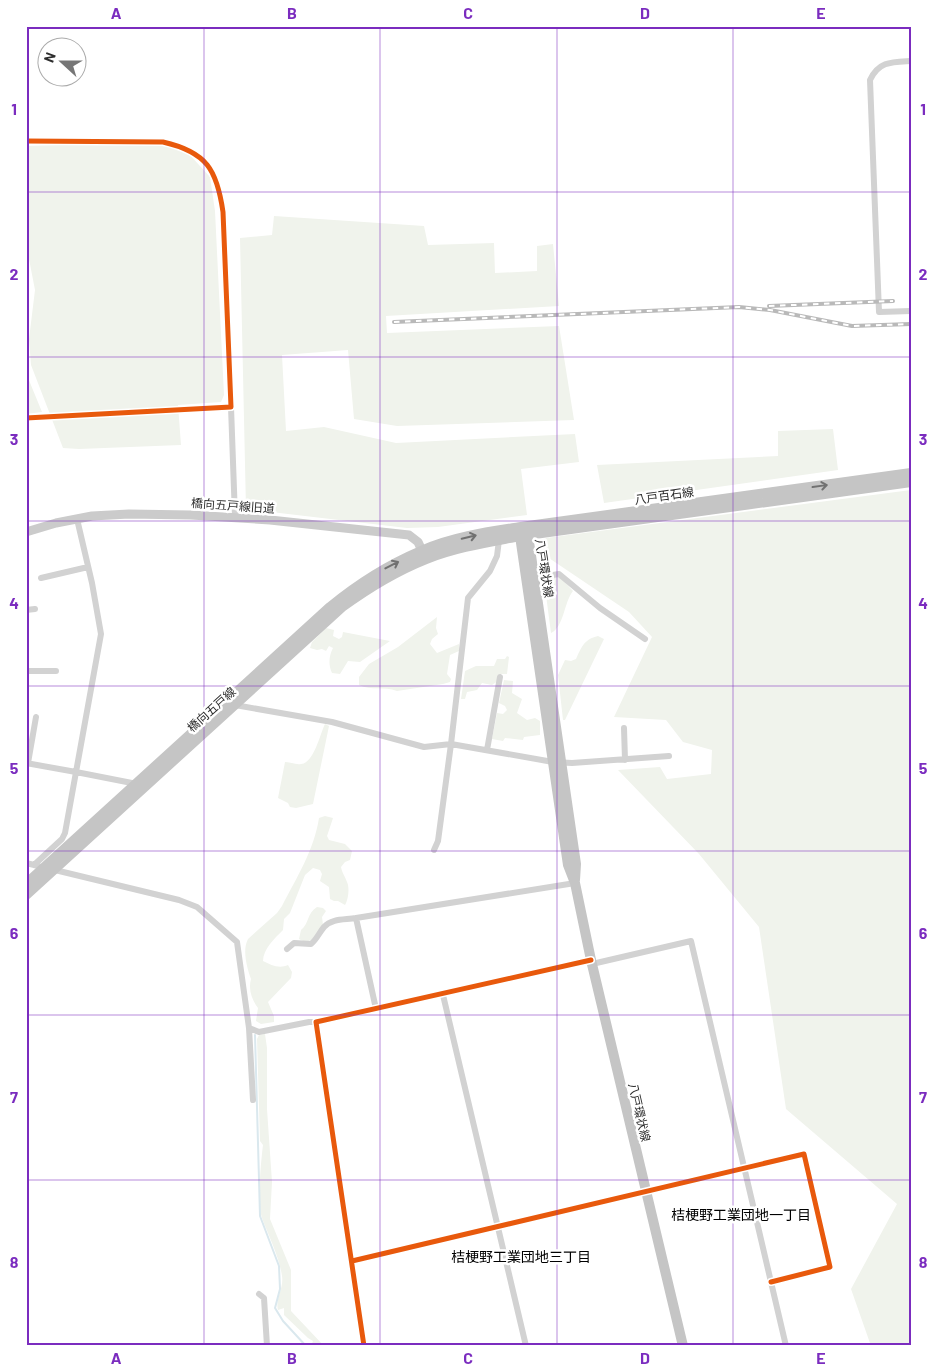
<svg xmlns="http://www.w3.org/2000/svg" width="937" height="1372" viewBox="0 0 937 1372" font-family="Barlow,'Noto Sans JP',sans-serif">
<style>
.green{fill:#f0f3ec}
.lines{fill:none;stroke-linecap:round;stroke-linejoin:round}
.stream{stroke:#dae8ee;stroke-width:2}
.street{stroke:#d2d2d2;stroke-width:6}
.secondary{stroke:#cbcbcb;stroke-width:9}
.primary{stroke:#c5c5c5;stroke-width:10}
.rail-casing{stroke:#b9b9b9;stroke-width:4}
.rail{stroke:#fff;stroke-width:2;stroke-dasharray:5.5;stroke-linecap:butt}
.cycleway-casing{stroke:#fff;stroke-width:8}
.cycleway{stroke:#e8590c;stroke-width:5}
.oneway{stroke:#717171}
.grid{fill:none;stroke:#7b2cbf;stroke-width:1;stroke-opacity:0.55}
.labels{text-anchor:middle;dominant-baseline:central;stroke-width:5;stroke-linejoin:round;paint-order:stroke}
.street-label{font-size:12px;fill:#2d2d2d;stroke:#fff}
.neighbourhood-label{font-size:14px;fill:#000;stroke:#fff}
.neatline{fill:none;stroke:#7b2cbf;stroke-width:2}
.grid-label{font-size:16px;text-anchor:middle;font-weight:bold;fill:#7b2cbf}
</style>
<rect width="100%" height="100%" fill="#fff"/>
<!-- green -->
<path class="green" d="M163,142l26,12 21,23 5,34 9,184 -3,7 -43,3 3,40 -102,4 -16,-1 -32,-83 -2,-26 6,-49 -6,-31 -3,-2v-111z
M274,216l150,10 4,19 66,-2 1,30 42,-2v-25l16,-2 6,62 -173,10 1,17 172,-7 15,94 -177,6 -43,-7 -6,-69 -66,5 4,76 38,-4 72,16 179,-9 4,28 -58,7 6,46 -89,12 -31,1 -161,-19 -6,-271 32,-3z
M26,373l16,39 -16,2z
M833,429l5,41 -234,33 -7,-38 181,-9v-25z
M911,490v856h-40l-20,-57 46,-85 -111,-95 -27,-182 -60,-73 -81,-84 42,-3 7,12 44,-5 1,-24 -29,-8 -17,-22 -52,-3 38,-80 -23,-25 -89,-60 -1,-7 7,-7z
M559,576l14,15c-9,11 -9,36 -22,42l-7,-53z
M437,617l-1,11 2,6 -6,5 -2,5 7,9 22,-9v7l-9,4 -3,19 4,5 -1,3 -7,2 -46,7c-13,-5 -26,0 -38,-6v-8l10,-13 29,-17z
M326,628l8,2 -1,6 6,3 3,-2 1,-5 47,9 -30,21 -12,-1 -8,13 -8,-1c-4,-9 -3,-17 1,-25l-4,-2 -3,5 -4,-2 -5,1 -7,-2 2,-6z
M598,636l6,3 -39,81h-2l-5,-45 7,-15 6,1 5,-2c5,-11 8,-20 22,-23z
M507,656l2,1 -2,17h-8l-1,7 -6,4 -10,-2 -5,7 -10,2 -2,7h-4l4,-28 11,-5h18l3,-7h8z
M504,680l9,1 -1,12 10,6 -5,14 10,7 8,-2 5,3v14l-16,2 -1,3 -18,-2 -2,3 -11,-2 5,-26 6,1 4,-4 -2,-4 -6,-3z
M325,724l4,2 -16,78 -17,4 -6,-1 -2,-4 -10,-5 7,-36c5,0 11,3 16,2 13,-1 19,-30 24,-40z
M325,816l8,2 -6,18 2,4 16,4 7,7 -2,9 -5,2 -4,5c1,6 4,9 6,15 3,6 1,18 -2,23l-7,-4h-4l-4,-2 -1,-12 -9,-6 2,-7 -2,-4 -7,-2 -8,7 -15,38 -6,6 -1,11c-8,8 -20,19 -20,31 8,4 16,8 25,4l4,7 -1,6 -23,24 6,14v6l-13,2 -5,-3 2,-13c-6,-8 -10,-18 -7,-29 -4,-11 -9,-29 -3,-40l29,-26 5,-7c15,-29 32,-56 37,-88z
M317,907l6,1 3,3 -4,6 1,8c-6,8 -12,22 -24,14l2,-9c8,-6 6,-17 16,-23z
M265,1034l2,14v61l5,73 -2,37 21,51v41l33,35h-13l2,-5 -5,-3 -24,-23v-7l-6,2c-3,-11 6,-22 4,-34 -3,-20 -13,-39 -20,-58 -5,-16 -1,-57 1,-73l-3,-4 -3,-102 2,-4z"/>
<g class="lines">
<!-- stream -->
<path class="stream" d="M255,1035l5,181 19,50 1,23 -5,19 8,13 23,25"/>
<!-- street -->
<path class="street" d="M911,61c-19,1 -32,0 -41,19l9,232 32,-1
M26,141l137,1c44,10 54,28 60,70l8,195 -205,11
M231,407l4,110
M41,578l47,-11
M534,578l25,-4 41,34 45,31
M26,610l9,-1
M26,671h30
M235,705l97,17 92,25 27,-3 102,18 19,1 97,-7
M624,728l1,32
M487,750l13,-73
M26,763l50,9 25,-138 -9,-51 -15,-64
M28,763l8,-46
M434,850l4,-9 13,-97 17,-146 22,-27 7,-15 2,-16
M26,863l153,37 18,7 40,35 12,86 10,4 50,-10h7
M34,865l28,-26 3,-6 11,-61 61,12
M287,949l7,-6 17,1c6,-5 8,-11 13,-17 8,-9 21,-7 32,-9
M592,964l99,-23 95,405
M443,995l83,351
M376,1009l-20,-91 219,-35
M249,1028l4,72
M352,1261l452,-107 26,113 -59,15
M259,1294l5,4 3,48
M364,1346l-48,-324 275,-62"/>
<!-- secondary -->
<path class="secondary" d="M26,532l30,-9 36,-7 37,-2 62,1 79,5 139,15 9,7 6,13"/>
<!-- primary -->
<path class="primary" d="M521,531l-1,5 48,329 7,18 16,77 92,386
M525,531l3,4 48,329 -1,16
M26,884l304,-277c28,-23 58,-42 91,-56 31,-14 67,-19 100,-24l390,-54
M26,895l316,-288c26,-19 54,-36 84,-48 30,-12 63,-17 94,-23l391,-54"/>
<defs>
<path id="rail" d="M769,306l124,-5
M394,322l345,-15 31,3 82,16 59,-2"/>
</defs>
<!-- rail casing -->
<use href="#rail" class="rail-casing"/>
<!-- rail -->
<use href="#rail" class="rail"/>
<defs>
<path id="cycleway" d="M26,141l137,1c44,10 54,28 60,70l8,195 -205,11
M352,1261l452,-107 26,113 -59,15
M364,1346l-48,-324 275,-62"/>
</defs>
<!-- cycleway casing -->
<use href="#cycleway" class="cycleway-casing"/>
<!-- cycleway -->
<use href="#cycleway" class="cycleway"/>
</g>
<!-- one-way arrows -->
<defs><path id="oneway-shaft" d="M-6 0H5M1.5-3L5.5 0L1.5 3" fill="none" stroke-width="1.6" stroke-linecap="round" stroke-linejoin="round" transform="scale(1.25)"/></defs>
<g class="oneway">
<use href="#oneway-shaft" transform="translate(820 486) rotate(-8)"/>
<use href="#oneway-shaft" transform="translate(469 537) rotate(-13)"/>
<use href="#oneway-shaft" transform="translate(392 565) rotate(-27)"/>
</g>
<!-- grid -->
<path class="grid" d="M204,26v1320M380,26v1320M557,26v1320M733,26v1320M26,192h885M26,357h885M26,521h885M26,686h885M26,851h885M26,1015h885M26,1180h885"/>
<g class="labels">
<!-- street labels -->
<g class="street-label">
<text transform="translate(664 495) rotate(-8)">八戸百石線</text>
<text transform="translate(233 505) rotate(4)">橋向五戸線旧道</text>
<text transform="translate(545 568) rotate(81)">八戸環状線</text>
<text transform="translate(211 709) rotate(-42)">橋向五戸線</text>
<text transform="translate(640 1112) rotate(77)">八戸環状線</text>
</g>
<!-- neighbourhood labels -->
<g class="neighbourhood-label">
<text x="741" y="1214">桔梗野工業団地一丁目</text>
<text x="521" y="1256">桔梗野工業団地三丁目</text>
</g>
</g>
<!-- border -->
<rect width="937" height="1372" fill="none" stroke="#ffffff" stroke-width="55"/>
<!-- north arrow -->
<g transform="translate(62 62) rotate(291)"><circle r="24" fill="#ffffff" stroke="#ababab"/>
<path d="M0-4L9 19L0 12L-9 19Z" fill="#767676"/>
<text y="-8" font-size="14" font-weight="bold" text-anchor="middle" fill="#2d2d2d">N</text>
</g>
<rect x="28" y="28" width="882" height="1316" class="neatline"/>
<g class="grid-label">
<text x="116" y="19">A</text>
<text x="292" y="19">B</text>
<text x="468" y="19">C</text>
<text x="645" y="19">D</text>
<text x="821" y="19">E</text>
<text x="14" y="115">1</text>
<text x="923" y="115">1</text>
<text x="14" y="280">2</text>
<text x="923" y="280">2</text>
<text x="14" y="445">3</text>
<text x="923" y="445">3</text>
<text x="14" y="609">4</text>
<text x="923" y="609">4</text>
<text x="14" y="774">5</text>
<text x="923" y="774">5</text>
<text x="14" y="939">6</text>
<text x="923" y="939">6</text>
<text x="14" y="1103">7</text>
<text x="923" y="1103">7</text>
<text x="14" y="1268">8</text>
<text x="923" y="1268">8</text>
<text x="116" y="1364">A</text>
<text x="292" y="1364">B</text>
<text x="468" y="1364">C</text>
<text x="645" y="1364">D</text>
<text x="821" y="1364">E</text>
</g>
</svg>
